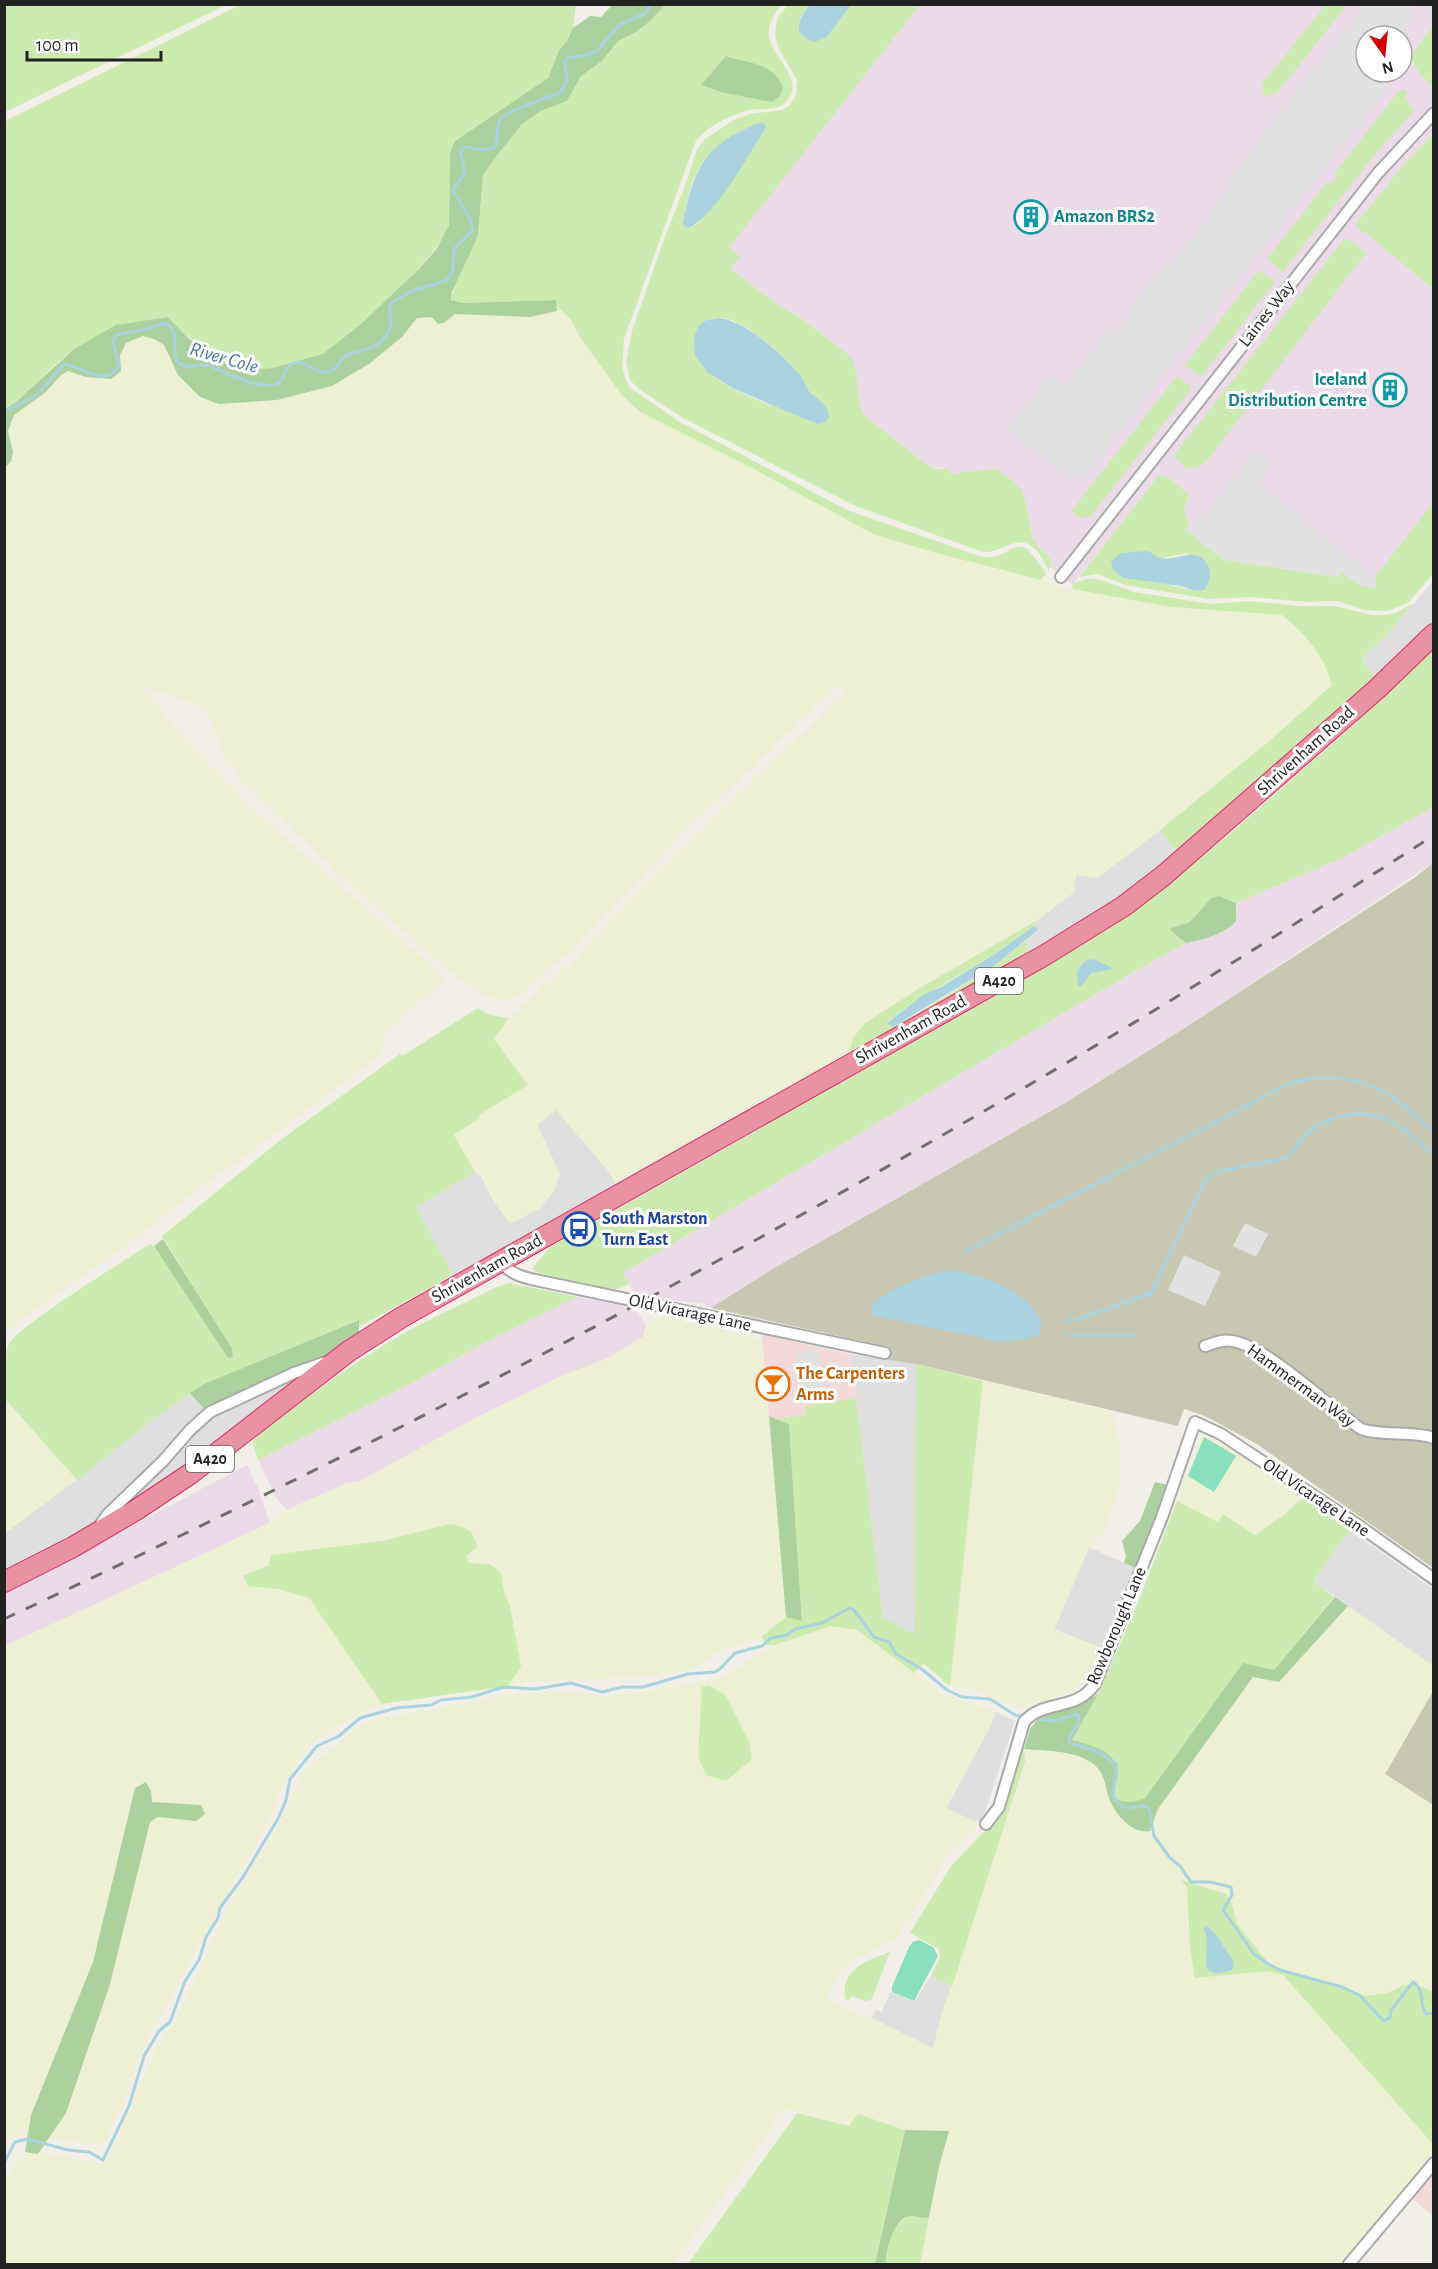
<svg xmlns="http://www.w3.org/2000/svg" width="1438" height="2269" viewBox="0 0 1438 2269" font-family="'Alegreya Sans',sans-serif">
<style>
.residential{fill:#e0dfdf}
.commercial{fill:#f2dad9}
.industrial{fill:#ebdbe8;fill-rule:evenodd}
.construction{fill:#c7c7b4}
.farmland{fill:#eef0d5}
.grass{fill:#cdebb0;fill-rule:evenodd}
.forest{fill:#add19e}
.pitch{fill:#88e0be}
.parking{fill:#e2e2e2}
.water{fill:#aad3df}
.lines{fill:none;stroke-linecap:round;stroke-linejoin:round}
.stream{stroke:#aad3df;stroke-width:3}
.street-casing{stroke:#a9a9a9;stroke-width:14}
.highway-casing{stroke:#dc2a67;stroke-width:22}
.street{stroke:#fff;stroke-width:10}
.highway{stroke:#e892a2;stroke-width:20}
.rail{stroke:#707070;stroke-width:3;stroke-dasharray:12 12;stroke-linecap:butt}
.labels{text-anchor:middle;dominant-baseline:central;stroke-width:6;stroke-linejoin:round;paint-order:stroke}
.shield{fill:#fff;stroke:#646464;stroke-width:1.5}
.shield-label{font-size:16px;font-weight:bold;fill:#222}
.culture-label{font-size:18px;font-weight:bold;fill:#0d838f;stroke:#fff;text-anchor:start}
.street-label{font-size:18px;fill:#222;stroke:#fff}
.transit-label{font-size:18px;font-weight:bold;fill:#164399;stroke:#fff;text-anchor:start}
.food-label{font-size:18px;font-weight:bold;fill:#c56008;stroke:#fff;text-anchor:start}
.water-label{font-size:20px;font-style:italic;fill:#4a7aab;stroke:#fff}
</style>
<rect width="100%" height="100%" fill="#f2efe9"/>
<!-- residential -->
<path class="residential" d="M1433,581v46l-58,51 -14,-19 23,-21z
M1160,830l18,22 -71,58 -77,47 -5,-16 13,-10 -4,-5 2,-5 38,-29 2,-17 21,3z
M557,1109l53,64 8,15 -165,87 -37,-68 59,-35 6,4 13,26 66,-28 -23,-49z
M850,1354l66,10 -2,271 -31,-17z
M301,1374l2,4 -111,87 -64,41 -123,69v-42l154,-118 31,-22 21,22z
M1350,1530l83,59v77l-120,-85z
M1089,1547l46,21 -33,80 -48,-18z
M995,1711l20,10 -34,103 -35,-15 45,-84z
M931,1975l21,12 -10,26 -9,36 -61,-31 3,-8 7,2 8,-20 25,10z"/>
<!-- commercial -->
<path class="commercial" d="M763,1334l87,20 6,44 -51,8 1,9 -29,4 -8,-3 -7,-76z
M1433,2168v48l-24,-20z"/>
<!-- industrial -->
<path class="industrial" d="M920,5h513v20l-22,31 2,7 9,13 11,11v47l-11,11 -59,88 2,-2 68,58v214l-56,83 -192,-57 2,-8 -3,-11 5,-15 -19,-17 -11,-3 -87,110 -21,-17 1,-5 -3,-8 -14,-12 -13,-49 -6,-9 -20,-16 -35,3v2l-11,1 -1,-7 -19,-1 -64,-50 -6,-12 -5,-37 -8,-15 -49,-38 -20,-10 -59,-46zM1366,36h36v36h-36z
M1433,807v56l-253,168 -115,72 -354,205 -9,-5 -39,-3 -28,-6 -12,-21 507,-299 56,-31 21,-6 30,-24 -1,-10 106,-45z
M578,1297l39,7 21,9 8,12 -3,12 -35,21 -42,16 -83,40 -123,67 -15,3 -58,26 -11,-12 -18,-38 142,-71 85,-46z
M247,1465l11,23 12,35 -265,123 -1,-58 110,-53z"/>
<!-- construction -->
<path class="construction" d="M1433,863v705l-176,-124 -52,-28 -21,-7 -6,17 -262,-62 -28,-4 1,-13 -178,-39 60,-38 294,-167 115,-72 234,-153z
M1433,1691v114l-48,-31z"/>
<!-- farmland -->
<path class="farmland" d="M556,306l14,12 11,21 41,56 18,17 112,56 121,66 128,37 23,3 43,16 5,-1 99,18 111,8 11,9 25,28 14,32 -64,58 -108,88 -63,48 -21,-3 -2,17 -38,29 -41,23 -142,94 -5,18 -232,128 -6,-11 -54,-63 -19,15 23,49 -7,19 -14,16 -29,15 -16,-22 -13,-26 -8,-7 -19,-34 25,-17 15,-79 15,-21 35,-33 26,-20 49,-53 102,-102 123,-116 -6,-10 -109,106 -47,41 -23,28 -88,92 -54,46 -13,4 -24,-7 -33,-24 -110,-98 -94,-90 -18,-26 -15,-37 -5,-8 -9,-6 -54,-19 35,45 83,85 186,162 -63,57 -1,19 -143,107 -16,9 -102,79 -116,82v-863l6,-7 2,-9 -5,-21 6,-16 32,-23 15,-17 7,-4 18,6 35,-6 -1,-16 6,-12 17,-7 11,3 10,6 14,30 224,-38 15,-19 15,-1 12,6 10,-9 103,-3z
M664,1316l98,24 24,277 -25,20 -43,15 -22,16 -27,7 -140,7 -147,22 -45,21 -30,23 -27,41 -10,29 -120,217 -43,105 -12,5 -75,-11 -10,5 -5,12v-505l265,-123 17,-13 58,-26 15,-3 123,-67 83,-40 42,-16 35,-21 3,-12z
M983,1381l129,31 7,30v46l-11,34 -6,12 -13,14 -35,81 48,19 -18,34 -20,14 -38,12 -24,-5 -31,-15 -21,-2z
M4,1399l73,81 -72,53h-1z
M1202,1435l13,5 89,56 -19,18 -30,21 -32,-20 -5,7 -41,-21z
M1348,1606l85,60v25l-48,83 48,31v187l-19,-9 -11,2 -15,8 -21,3 -97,-31 -33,-41 -5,-21 -6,-9 -45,-14 6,7 2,15 1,46 56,25 21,-2 16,4 150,169v7l-91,113h-422l16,-85 13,-48 -40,1 -51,-18 -8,12 -69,-18 -8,19 -100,137h-668v-85l20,-27 30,2 17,5 31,4 5,-3 51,-119 15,-18 59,-124 46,-75 27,-55 56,-45 20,-6 80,-14 34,-8 27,-3 56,-1 24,4 73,-9 50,-12 49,-30 56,-19 26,4 84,63 54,18 -4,14 -45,83 35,16 -32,29 -52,86 -45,22 -9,8 -16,29 38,21 2,-3 66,32 9,-35 83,-250 -1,-14 42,4 23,8 12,12 10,30 9,13 30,15 8,-22 95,-132 26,5z"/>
<!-- grass -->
<path class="grass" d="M5,4h221v1l-221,107z
M240,5h336l-3,23 -6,13 -8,9 -11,28 -93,63c-2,20 -6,39 -6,59 0,8 2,19 -1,27 -13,33 -92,106 -123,126 -13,8 -64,18 -80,17 -28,-2 -58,-33 -77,-53 -30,8 -67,13 -93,31 -25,18 -44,45 -70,61v-288z
M665,5h116c-5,7 -11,15 -12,25 -3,23 35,46 20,68 -9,15 -28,9 -43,13 -17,5 -41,16 -51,32l-71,196 -2,29 7,19 51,35 167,88 135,47c37,3 32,-35 64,17l-5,6 -105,-27 -63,-19 -121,-66 -112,-56 -18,-17 -41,-56 -11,-21 -14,-12v-6l-94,3 -11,-3 5,-18 22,-46 5,-61 16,-22 23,-29 19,-13 26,-10 14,-25 21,-15 16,-20 32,-20zM726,56l21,6 25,40 -48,-9 -22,-8z
M788,5h22l-10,13 26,20 25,-33h69l-191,243 11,8 -9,13 47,36 19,10 50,38c16,17 6,45 19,64l64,50 7,2 12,-1 2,7 9,-1v-2l36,-3c8,6 20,12 25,21 8,15 7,35 13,50 5,12 24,15 15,30 -5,-6 -7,-15 -13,-20 -17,-19 -34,4 -53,2l-130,-47 -170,-87 -44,-29 -9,-9 -4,-18 6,-31 30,-86 25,-65 10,-31 8,-10 29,-19 16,-6 32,-4 8,-5 6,-10 1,-15 -18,-31 -4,-14 2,-16zM764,123l1,7 -44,66 -25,29h-12c4,-57 26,-85 80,-102zM714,318c4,0 9,-1 14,1 22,6 61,40 74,59 2,4 4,8 7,12 7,10 24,16 18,30 -36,-7 -101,-26 -125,-54z
M1325,5h22l-69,87 -14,5 -2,-13z
M1433,25v62c-9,-8 -19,-19 -22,-31z
M1404,89l4,4 -3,3 9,15 -42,47 -89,114 -16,-13 60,-77 4,2 6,-7 -3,-3 63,-81z
M1433,134v155l-68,-57 -2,2 -7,-10 49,-61z
M1344,239l7,2 15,12 -160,209 -11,6h-10l-11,-13z
M1259,270l16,12 -74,95 -16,-12z
M1177,376l15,12 -101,128 -9,2 -11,-7z
M1159,475l11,3 19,17 -5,15 5,14 -3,5 57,34 96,14 1,-7 37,16 -2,-9 58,-74v71l-25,29 -21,8 -23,-1 -26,-9 -31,1 -57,-5 -41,2 -84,-14 -27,-11 -19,3zM1188,553l7,38 -28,-7 -5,-26z
M1091,578l16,4 27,10 78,12 37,-3 50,5h36l37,9h13l10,-2 19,-10 -30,35 -23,21 14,19 -114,104 -83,70 -18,-22 108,-88 64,-57c-8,-30 -27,-51 -50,-70l-111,-8 -99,-18 1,-6z
M1433,644v163l-91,51 -106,45 -17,-7 -8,2 -21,24 -20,7 16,14 -56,31 -507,299 6,11 -15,7 -69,-14 -13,-8 17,-21 512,-290 82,-53 90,-74 124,-109 13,-17z
M1036,921l-2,5 -36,26 -86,51 -23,18 4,6c46,-26 91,-53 132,-86l5,16 -182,99 5,-18 11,-14 54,-35z
M478,1008l12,7 19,3 -15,21 34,46 -49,30 1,3 -26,17 21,37 -59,35 37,68 -94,52 -1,-7 -154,64 -45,31 -82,65 -72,-81c0,-15 -2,-41 4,-55 7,-16 119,-86 141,-100l4,2 74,111 4,-9 -70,-112 121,-98 117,-84 2,2z
M509,1283l69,14 -93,46 -85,46 -142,71 -6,-19c47,-39 95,-74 147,-105 31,-18 64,-32 95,-48z
M916,1364l67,17 -33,305 -26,-22 -10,9 -57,-43 -26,-4 -56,19h-8l-6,-8 25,-20 16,3 -13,-196 -12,-5 29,-4 -1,-9 51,-8 27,219 31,17z
M1304,1496l46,34 -37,51 21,16 -60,73 -31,-6 -98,134c-12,4 -19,6 -30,0l-18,-50 -25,-8 29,-52 38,-88 38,-99 41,21 5,-8 32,21 30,-21z
M450,1524c16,3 24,6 27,23l-10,8 1,8 22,1 11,9 3,18 6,15 11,61 -13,19 -126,18 -73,-106 -31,-9 -30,-3 -5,-10 25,-10 3,-11 111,-14z
M709,1685l16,10 24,46 3,18 -26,22 -20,-6 -8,-19 4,-69z
M1024,1749l1,13 -73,225 -21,-12 9,-17 -1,-9 -29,-16 41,-67 49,-51 17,-53z
M1181,1880l45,14 6,9 5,21 33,41 97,31 21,-3 15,-8 11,-2 19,9v152l-150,-169 -16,-4 -72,7 -5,-30 -3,-61z
M890,1952l-18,47 -6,2 -15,-5 -2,4h-3c-8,-30 22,-40 44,-48z
M797,2113l52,13 9,-12 47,16 -30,134h-187z
M909,2216l20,1 -9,47h-34c-3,-17 8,-40 23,-48z"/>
<!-- forest -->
<path class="forest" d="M612,5h53l-15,16 -14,11 -18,9 -16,20 -21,15 -14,25 -26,10 -19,13 -23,29 -16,22 -5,61 -26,56 -1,8 11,3 94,-3 1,11 -27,6 -75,-3 -11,9 -6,1 -6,-7 -15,1 -15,19 -33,27 -37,22 -55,14 -58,4 -19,-7 -22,-22 -14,-30 -10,-6 -11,-3 -17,7 -6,12 1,16 -10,8 -25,-2 -18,-6 -7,4 -15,17 -32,23 -6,16 5,21 -2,9 -6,7v-59l11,-7 59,-54 41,-23 52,-8 21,22 26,20 29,11 28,-2 51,-14 37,-29 59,-56 18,-21 12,-23 1,-72 5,-12 93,-63 11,-28 8,-9 6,-13 17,-12 11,1z
M726,56c22,7 50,8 57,32l-3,8 -8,6 -48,-9 -23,-8z
M1219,896l17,7v18c-12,14 -33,18 -50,22l-17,-14 21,-7 21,-24z
M163,1239l69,109 1,9 -5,1 -74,-112z
M359,1320v12l-27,21 -106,46 -20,12 -16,-18 14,-9z
M769,1416l20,8 13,197 -16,-4z
M1155,1482l14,3 -34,83 -11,-5 2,-7 -4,-15 18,-20z
M1335,1597l13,9 -69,76 -26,-5 -95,132 -8,22c-16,4 -33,-15 -39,-28 -7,-15 -4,-29 -19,-40 -19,-13 -46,-12 -68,-14l6,-20 8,-10 8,-5 37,-11 15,-9 -26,46c16,5 43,9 45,30 1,9 -4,18 -2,28 11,6 18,4 30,0l98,-135 31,7z
M146,1782l5,9 1,11 49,3 4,9 -9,7 -38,-4 -8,5 -40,162 -44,129 -28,41 -13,-2 6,-37 62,-153 42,-174z
M905,2130l44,1 -10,36 -10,50c-7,2 -12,-1 -19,-1 -15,1 -26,36 -24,48h-11z"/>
<!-- pitch -->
<path class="pitch" d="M1204,1437l32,19 -22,36 -26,-16z
M919,1940l14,7 5,9 -24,45 -22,-9v-5l17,-40 4,-5z"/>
<!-- parking -->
<path class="parking" d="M1366,4l46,1 -3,8 6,4 -16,19h-33v36h14l8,7 -3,4 4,4 -307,391 -6,-3 -4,5 -64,-50 4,-6 38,-49 11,9 -3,3 3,2 51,-64 6,5 10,-12 -1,-6 38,-48 7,-1 58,-75 -5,-4z
M1258,452l14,13 -14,19 117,93 1,11 -15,-2 -21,-15 -1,6 -116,-17 -38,-31 4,-5 14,-6 49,-64z
M1245,1223l23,11 -12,23 -23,-11z
M1184,1255l37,17 -16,34 -37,-16z
M817,1350l10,50 -22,4 -4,-1 -5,-46 4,-4z"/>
<!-- water -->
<path class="water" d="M810,5v-1l41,1 -25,33 -12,4c-24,-8 -15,-24 -4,-37z
M764,123l2,4 -3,6c-16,24 -49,85 -75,95l-3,-1 -2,-4c8,-40 15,-70 54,-90 9,-4 17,-10 27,-10z
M718,318c26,1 67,38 83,58 3,5 5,11 9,16 8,8 19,13 19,25l-3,5 -8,2 -39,-16 -47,-20 -25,-16 -12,-17 -1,-18 4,-10 6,-6z
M1148,551c4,2 9,6 13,7 16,4 38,-15 48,10 3,8 0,16 -5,22l-9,1 -14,-5 -58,-8 -10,-8 -2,-9 10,-8z
M1034,926l4,4 -43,35 -102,62 -6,-4 36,-28 18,-8 57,-35z
M1094,959l20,10 -23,4 -9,13h-4l-1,-15 8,-10z
M948,1270c32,3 81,21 94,53l-3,13 -30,5h-12l-125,-26v-9c7,-13 60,-34 76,-36z
M1206,1925l11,11 17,26 -2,8c-10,3 -19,6 -26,-3l1,-27 -3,-12z"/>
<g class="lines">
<!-- stream -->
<path class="stream" d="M4,412l33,-17 27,-31c17,2 43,26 55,1l-6,-23 3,-7 31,-6 18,-6c18,7 4,31 14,40 10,8 21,-1 31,3 17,7 52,26 69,17 6,-6 6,-15 13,-19 12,-7 22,10 34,8 11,-1 11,-8 18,-14 11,-11 30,-3 43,-24 9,-13 -1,-20 4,-31l21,-12 33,-10c11,-8 8,-19 9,-32l19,-19 -3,-11 -17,-29 12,-18 -5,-21 6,-4 17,3 12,-3c4,-8 0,-19 5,-27 5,-9 49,-23 60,-27l7,-12 -2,-20 2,-3 17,-2 13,-5 23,-27 24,-10 7,-10
M964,1252l326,-169c32,-8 67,-7 96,10 18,10 32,26 48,39
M1067,1320l11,-1 73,-26 55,-114 13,-8 68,-13c8,-8 12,-18 20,-25 25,-20 59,-26 87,-10 14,7 27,22 40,32
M1069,1335h67
M1033,1718l20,3 25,-7 1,8 -10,16 1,5 31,10 15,11c6,19 -17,30 10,44l16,-2 7,2 5,28 16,22 10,8 11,16h19l21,5 1,8 -9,15 31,44 14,10 12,6 62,17 17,8 25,26 6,-3 1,-8 22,-28c12,7 6,22 13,32l8,-1
M4,2163l11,-21 12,-3 41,11 21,2 14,8 26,-54 15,-50 15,-25 11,-9 15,-41 14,-21 7,-23 12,-19 2,-10 23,-31 36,-60 7,-17 4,-21 27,-33 22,-10 21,-18 36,-10 35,-3 10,-5 31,-3 31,-10 32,2 36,-6 31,9 21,-5h20l45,-13 27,-2 6,-4 14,-15 27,-7 9,-8 16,-3 8,-6 27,-6 28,-15 4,2 20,27 15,5 7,12 27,16 24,20 15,7 28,2 25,16 11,2"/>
<defs>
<path id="street" d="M1061,577l317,-404 56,-60
M501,1262c10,13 24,16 39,19l345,72
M1205,1346c9,-3 18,-7 27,-5 35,5 97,66 129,88 24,8 49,1 73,9
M100,1525l8,-11 55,-53 27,-31 20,-18 84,-39 35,-12
M986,1824l13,-17 25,-85c19,-23 52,-10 71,-38l67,-167 33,-95 26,12 134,89 79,56
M1349,2264l85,-101"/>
<path id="highway" d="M4,1582l69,-35 63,-37 54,-36 159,-123 53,-34 643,-362 79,-49 39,-30 214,-187 57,-55"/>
</defs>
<!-- street casing -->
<use href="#street" class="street-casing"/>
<!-- highway casing -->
<use href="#highway" class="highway-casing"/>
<!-- street -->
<use href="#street" class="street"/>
<!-- highway -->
<use href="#highway" class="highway"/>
<!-- rail -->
<path class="rail" d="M4,1619c494,-229 973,-487 1430,-784"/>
</g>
<!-- icons -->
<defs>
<symbol id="building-ring" viewBox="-11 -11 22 22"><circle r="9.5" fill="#fff" stroke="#0f9aa8" stroke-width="1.5"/><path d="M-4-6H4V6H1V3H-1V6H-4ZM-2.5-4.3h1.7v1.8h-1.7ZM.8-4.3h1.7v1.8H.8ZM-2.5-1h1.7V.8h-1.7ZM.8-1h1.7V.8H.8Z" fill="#0f9aa8"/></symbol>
<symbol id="bus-ring" viewBox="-11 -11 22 22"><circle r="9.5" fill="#fff" stroke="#1a4fb4" stroke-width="1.5"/><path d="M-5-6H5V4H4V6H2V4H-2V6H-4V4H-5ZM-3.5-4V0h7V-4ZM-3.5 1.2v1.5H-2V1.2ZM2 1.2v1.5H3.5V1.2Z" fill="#1a4fb4"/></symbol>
<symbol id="bar-ring" viewBox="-11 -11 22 22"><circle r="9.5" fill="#fff" stroke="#e8710a" stroke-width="1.5"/><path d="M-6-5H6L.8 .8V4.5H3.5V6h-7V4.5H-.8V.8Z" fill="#e8710a"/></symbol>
</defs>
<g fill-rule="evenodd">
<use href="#building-ring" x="1012" y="198" width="38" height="38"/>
<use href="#building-ring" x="1371" y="371" width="38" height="38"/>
<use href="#bus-ring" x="560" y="1210" width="38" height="38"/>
<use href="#bar-ring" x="754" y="1365" width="38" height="38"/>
</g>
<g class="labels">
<!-- shield labels -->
<g class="shield">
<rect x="975" y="968" width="48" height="26" rx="4.5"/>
<rect x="186" y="1446" width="48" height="26" rx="4.5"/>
</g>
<g class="shield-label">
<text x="999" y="981">A420</text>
<text x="210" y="1459">A420</text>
</g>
<!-- culture labels -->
<g class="culture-label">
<text x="1054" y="217">Amazon BRS2</text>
<text x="1367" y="380" text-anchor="end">Iceland<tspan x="1367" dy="21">Distribution Centre</tspan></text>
</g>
<!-- street labels -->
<g class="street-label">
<text transform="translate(1267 314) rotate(-52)">Laines Way</text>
<text transform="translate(1306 751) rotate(-42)">Shrivenham Road</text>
<text transform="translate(911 1030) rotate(-29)">Shrivenham Road</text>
<text transform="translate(487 1269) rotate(-29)">Shrivenham Road</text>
<text transform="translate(690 1313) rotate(12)">Old Vicarage Lane</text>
<text transform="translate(1301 1386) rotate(36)">Hammerman Way</text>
<text transform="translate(1316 1498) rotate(34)">Old Vicarage Lane</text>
<text transform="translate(1117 1626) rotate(-67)">Rowborough Lane</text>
</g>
<!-- transit labels -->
<g class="transit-label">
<text x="602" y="1219">South Marston<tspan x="602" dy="21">Turn East</tspan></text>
</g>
<!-- food labels -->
<g class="food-label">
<text x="796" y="1374">The Carpenters<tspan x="796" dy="21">Arms</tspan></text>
</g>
<!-- water labels -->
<g class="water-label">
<text transform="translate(224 358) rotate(16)">River Cole</text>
</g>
</g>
<!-- border -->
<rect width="1438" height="2269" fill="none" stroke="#222222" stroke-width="12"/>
<!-- north arrow -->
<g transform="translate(1384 54) rotate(165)"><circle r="28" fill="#ffffff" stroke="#a7a7a7" stroke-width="1.5"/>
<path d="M0-4.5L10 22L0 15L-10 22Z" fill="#d40000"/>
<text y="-9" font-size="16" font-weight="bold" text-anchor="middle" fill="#222222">N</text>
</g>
<!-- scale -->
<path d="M27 51v9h134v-9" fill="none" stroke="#222222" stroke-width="3"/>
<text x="36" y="51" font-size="18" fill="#222222" stroke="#ffffff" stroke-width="4.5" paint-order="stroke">100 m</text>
</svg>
